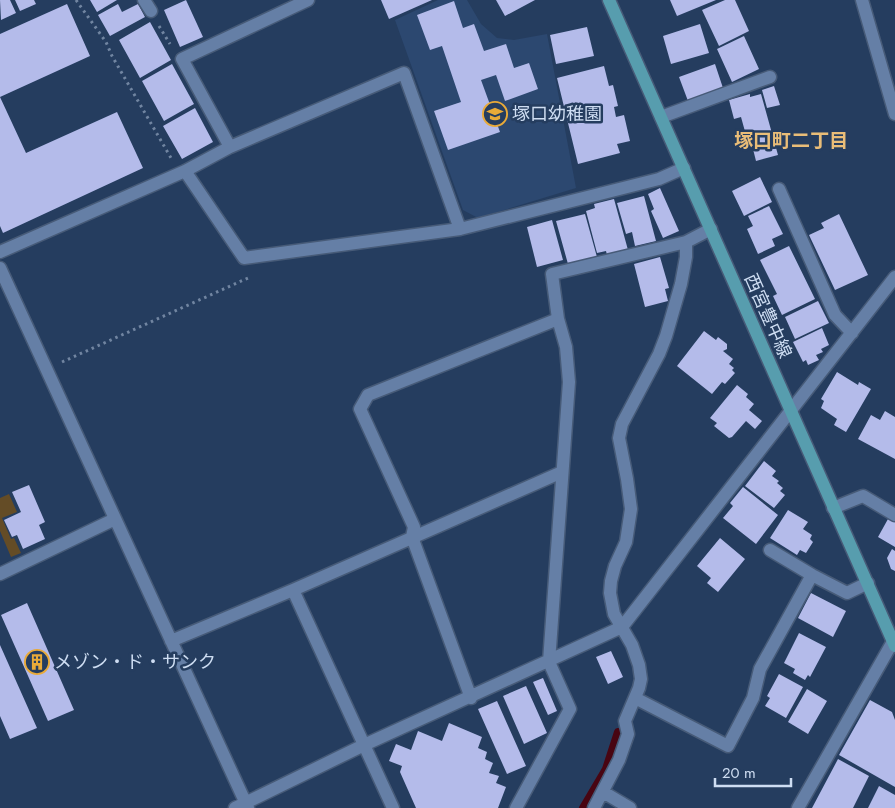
<svg xmlns="http://www.w3.org/2000/svg" width="895" height="808" viewBox="0 0 895 808" font-family="Jost,'Noto Sans JP',sans-serif">
<style>
.built{fill:#2c4870}
.green{fill:#644c26}
.lines{fill:none;stroke-linecap:round;stroke-linejoin:round}
.stream{stroke:#480512;stroke-width:8}
.building{fill:#b4bbea}
.minor-casing{stroke:#475b78;stroke-width:15}
.major-casing{stroke:#475b78;stroke-width:15}
.path{stroke:#7185a1;stroke-width:3;stroke-dasharray:2.5 4;stroke-linecap:butt}
.minor{stroke:#657fa6;stroke-width:12}
.major{stroke:#579dae;stroke-width:12}
.labels{text-anchor:middle;dominant-baseline:central;stroke-width:5;stroke-linejoin:round;paint-order:stroke}
.poi-label{font-size:18px;fill:#ceddf2;stroke:#253d5f;text-anchor:start}
.street-label{font-size:18px;fill:#ceddf2;stroke:#253d5f}
.neighbourhood-label{font-size:19px;font-weight:bold;fill:#e9bd78;stroke:#253d5f}
</style>
<rect width="100%" height="100%" fill="#253d5f"/>
<!-- built -->
<path class="built" d="M438,0h29l14,24 16,14 17,2 33,-6 29,154 -98,30 -15,-8 -68,-190z"/>
<!-- green -->
<path class="green" d="M9,494l8,18 -15,6 9,21 3,-1 7,15 -10,4 -11,-26v-33z"/>
<g class="lines">
<!-- stream -->
<path class="stream" d="M583,808l23,-39 12,-37"/>
</g>
<!-- building -->
<path class="building" d="M0,0h10l6,13 -15,7z
M15,0h19l2,4 -16,7z
M90,0h27l-20,12z
M186,0l17,37 -23,10 -16,-37z
M381,0h51l-43,19z
M496,0h39l-30,16z
M670,0h46l-39,16z
M725,0h10l14,31 -30,15 -17,-36z
M454,1l9,27 11,-4 10,27 22,-7 8,24 15,-5 9,26 -33,12 -9,-26 -15,5 19,52 -52,18 -14,-39 27,-9 -19,-56 -12,4 -13,-35z
M67,4l23,52 -90,41v-63z
M118,4l4,8 16,-8 7,13 -35,19 -12,-21z
M150,22l21,38 -31,18 -21,-38z
M700,24l9,29 -38,11 -8,-28z
M587,27l7,29 -38,8 -6,-29z
M744,36l15,33 -27,13 -15,-33z
M172,64l22,40 -30,17 -22,-40z
M715,64l8,24 -35,13 -9,-24z
M604,66l5,20 4,-1 5,21 -4,1 2,10 8,-2 6,26 -13,3 3,9 -42,11 -21,-86z
M774,86l6,19 -13,3 -5,-18z
M750,94v3l11,-3 17,61 -22,6 -4,-16 -3,1 -8,-29 -7,2 -5,-19z
M0,97l26,56 91,-41 26,56 -140,65 -3,-7z
M195,108l18,34 -31,17 -19,-33z
M760,177l12,25 -28,14 -12,-25z
M660,188l19,43 -16,7 -12,-27 3,-2 -6,-15z
M644,196l12,45 -21,5 -3,-14 -6,2 -9,-31z
M614,199l14,51 -21,5 -1,-4 -9,2 -11,-42 9,-3 -1,-4z
M769,206l14,28 -11,5 3,7 -17,8 -11,-25 6,-3 -5,-10z
M585,214l12,43 -29,7 -12,-43z
M839,214l29,61 -33,15 -26,-55 15,-7 -3,-5z
M552,220l11,40 -26,7 -10,-40z
M789,246l26,53 -33,16 -9,-19 4,-2 -17,-34z
M660,257l9,31 -4,1 3,12 -23,6 -11,-43z
M818,301l11,22 -34,16 -10,-22z
M822,328l7,17 -8,4 2,3 -7,3 3,5 -11,5 -2,-5 -3,2 -10,-20z
M704,331l12,9 2,-3 9,7v5l-4,2 10,8 -4,5 5,4 -2,2 3,3 -10,11 -3,-2 -10,12 -35,-28z
M837,372l21,13 1,-3 12,7 -25,43 -12,-7 3,-6 -16,-11 3,-7 -3,-2z
M737,385l11,9 -2,3 8,7 -5,6 13,11 -7,8 -9,-8 -14,16 -3,1 -15,-12 3,-3 -7,-5z
M885,411l10,6v42l-37,-20 13,-24 9,5z
M764,461l12,10 -4,5 7,5 -2,2 6,5 -3,3 5,4 -11,13 -29,-22z
M29,485l16,37 -6,3 6,14 -22,10 -6,-14 -5,2 -8,-17 17,-8 -9,-20z
M743,487l35,28 -22,29 -33,-26 10,-12 -3,-3z
M788,510l20,12 -5,7 9,6 -2,4 3,3 -7,11 -6,-3 -3,5 -27,-17z
M888,519l7,3v25l-17,-10z
M720,538l25,21 -27,33 -11,-9 4,-5 -14,-12z
M892,549l3,2v20l-4,-2 -4,-11z
M811,593l35,18 -13,26 -35,-19z
M27,603l47,107 -26,11 -47,-106z
M799,633l27,14 -16,30 -2,-2 -3,5 -12,-7 2,-4 -11,-6z
M0,645l37,83 -27,11 -10,-23z
M611,651l12,26 -15,7 -12,-27z
M779,674l24,13 -17,31 -21,-12 5,-8 -3,-2z
M543,678l14,33 -9,4 -15,-33z
M526,686l21,47 -23,11 -21,-48z
M807,689l20,12 -19,33 -20,-12z
M870,700l22,12 3,8v67l-56,-32z
M497,701l29,65 -19,8 -29,-65z
M449,723l33,14 -4,11 9,4 -2,7 8,4 -4,10 10,3 -3,7 10,4 -8,21h-82l-16,-36 2,-6 -13,-5 7,-17 15,6 7,-19 24,10z
M838,759l31,17 -16,32h-41z
M879,786l16,9v13h-27z"/>
<g class="lines">
<defs>
<path id="minor" d="M144,0l7,11
M862,0l33,114
M661,117l109,-40
M230,147l-48,-88 126,-59
M185,171l59,87 216,-29 199,-50 25,-11
M779,189l56,126 17,18
M0,252l185,-81 45,-24 174,-74 56,156
M0,268l248,540
M833,508l30,-12 32,19
M770,550l42,25
M0,574l115,-55
M293,590l100,218
M171,641l122,-51 269,-118
M471,698l-59,-161 2,-10 -54,-118 8,-14 190,-76
M635,698l93,48 25,-48 7,-29 52,-94 35,18 21,-10
M603,792l27,16
M235,808l129,-63 258,-118 273,-350
M516,808l54,-99 -21,-47 20,-280 -3,-35 -8,-28 -6,-45 134,-32 25,-13
M594,808l25,-48 9,-26 -3,-13 14,-33 2,-9 -2,-14 -7,-20 -18,-31 -4,-21 1,-12 4,-15 11,-24 5,-33 -4,-30 -8,-41 3,-14 37,-70 7,-18 15,-52 5,-27v-15
M798,808l97,-170"/>
<path id="major" d="M609,0l286,646"/>
</defs>
<!-- minor casing -->
<use href="#minor" class="minor-casing"/>
<!-- major casing -->
<use href="#major" class="major-casing"/>
<!-- path -->
<path class="path" d="M76,0l30,42 6,14 59,102
M159,26l11,18
M62,362l186,-84"/>
<!-- minor -->
<use href="#minor" class="minor"/>
<!-- major -->
<use href="#major" class="major"/>
</g>
<!-- icons -->
<defs>
<symbol id="school-ring" viewBox="-11 -11 22 22"><circle r="9.5" fill="#253d5f" stroke="#e9aa38" stroke-width="1.5"/><path d="M0-5L7-2L0 1L-7-2ZM-4 1L0 2.5L4 1V4Q0 6-4 4Z" fill="#e9aa38"/></symbol>
<symbol id="building-ring" viewBox="-11 -11 22 22"><circle r="9.5" fill="#253d5f" stroke="#e9aa38" stroke-width="1.5"/><path d="M-4-6H4V6H1V3H-1V6H-4ZM-2.5-4.3h1.7v1.8h-1.7ZM.8-4.3h1.7v1.8H.8ZM-2.5-1h1.7V.8h-1.7ZM.8-1h1.7V.8H.8Z" fill="#e9aa38"/></symbol>
</defs>
<g fill-rule="evenodd">
<use href="#school-ring" x="481" y="100" width="28" height="28"/>
<use href="#building-ring" x="23" y="648" width="28" height="28"/>
</g>
<g class="labels">
<!-- poi labels -->
<g class="poi-label">
<text x="512" y="114">塚口幼稚園</text>
<text x="54" y="662">メゾン・ド・サンク</text>
</g>
<!-- street labels -->
<g class="street-label">
<text transform="translate(768 316) rotate(66)">西宮豊中線</text>
</g>
<!-- neighbourhood labels -->
<g class="neighbourhood-label">
<text x="791" y="140">塚口町二丁目</text>
</g>
</g>
<!-- scale -->
<path d="M715 778v8h76v-8" fill="none" stroke="#ceddf2" stroke-width="2.5"/>
<text x="722" y="778" font-size="15" fill="#ceddf2" stroke="#253d5f" stroke-width="4" paint-order="stroke">20 m</text>
</svg>
